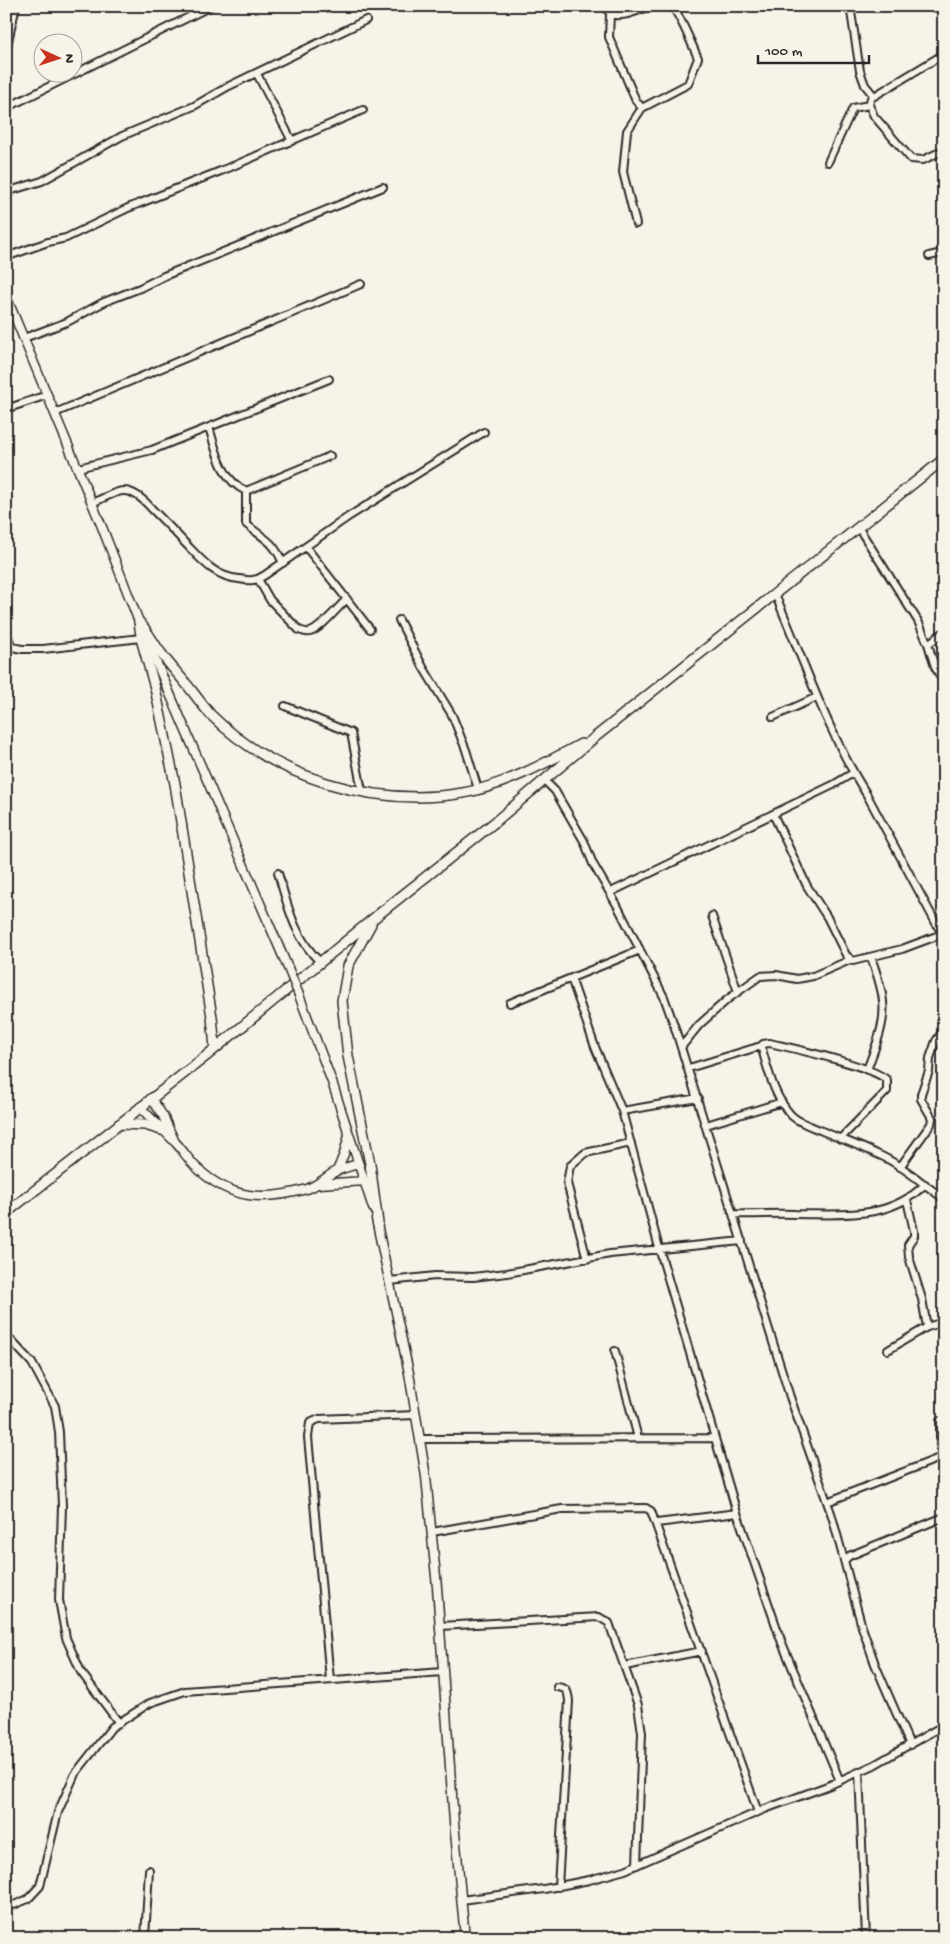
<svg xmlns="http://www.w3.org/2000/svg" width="950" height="1944" viewBox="0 0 950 1944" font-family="'Gochi Hand',sans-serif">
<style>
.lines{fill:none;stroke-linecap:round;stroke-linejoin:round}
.minor-casing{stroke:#2b2b2b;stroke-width:10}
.tertiary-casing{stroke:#2b2b2b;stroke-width:11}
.secondary-casing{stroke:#2b2b2b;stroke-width:12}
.minor{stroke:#f7f3e8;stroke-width:6}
.tertiary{stroke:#f7f3e8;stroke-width:8}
.secondary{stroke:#f7f3e8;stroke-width:9}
.tertiary-bridge-casing{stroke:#2b2b2b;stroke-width:11;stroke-linecap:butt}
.tertiary-bridge{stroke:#f7f3e8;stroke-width:8}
</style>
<rect width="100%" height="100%" fill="#f7f3e8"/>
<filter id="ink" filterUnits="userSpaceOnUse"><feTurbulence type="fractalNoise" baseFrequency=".02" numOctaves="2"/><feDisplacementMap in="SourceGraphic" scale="10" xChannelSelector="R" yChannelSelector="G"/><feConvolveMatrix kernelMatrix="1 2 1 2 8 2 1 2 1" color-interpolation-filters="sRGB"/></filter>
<g filter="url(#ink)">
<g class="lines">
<defs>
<path id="minor" d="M605,6c2,3 3,5 5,7 8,7 32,-4 41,-7
M851,12l9,59 5,14 9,11
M610,14l-1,23 27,64 6,7
M6,50l10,-44
M944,54l-73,44 -2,7 5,11 37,43 12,1 21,-10
M257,74l35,67
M6,108l205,-102
M828,162l25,-54 16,-3
M6,192l36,-11 80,-45 72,-30 35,-20 137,-66
M636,224l-13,-52 4,-41 15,-23 46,-24 10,-26c-7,-15 -17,-41 -26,-52
M929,256l9,-2 6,-4
M6,257l42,-15 18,-4 62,-30 105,-42 130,-56
M24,338l43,-16 37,-20 36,-14 24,-12 219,-89
M6,409l41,-14
M55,413l306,-129
M209,427c7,23 12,53 37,64l84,-35
M78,468l74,-18 177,-71
M246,491v33c19,16 26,15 37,39
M92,503c8,-3 25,-13 32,-12 11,0 21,10 28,18 11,11 22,22 32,33 17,17 30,35 55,37 11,2 17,2 26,-4l83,-58 136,-85
M858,527l60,94 10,23 7,23 9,16
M306,547l64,82
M258,579l12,21 29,30c3,1 7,3 11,2 11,-3 28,-25 37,-33
M775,594c29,67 52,138 92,201l77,143
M399,620l24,47 29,48 14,35 12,39
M6,632l6,15 10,2h21l98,-11
M928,644l16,-12
M285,706l66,27 11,58
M773,717l44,-20
M853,773l-20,12 -60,29 34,72 20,31 19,38 7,6 49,-12 40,-15
M545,781l10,10 29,50 9,23 24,41 47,92 10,28 116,372 42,119 30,111 13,37 35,81
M278,873c10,33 16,64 42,89
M611,892l162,-78
M712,916l26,76
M571,978l24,69 27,64 37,137 78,265 45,130 58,138
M510,1003l130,-53
M682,1046l17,-21 29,-26 32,-23 16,-1 21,4 16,-3 37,-16
M689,1068l72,-22
M867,1070c7,-20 19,-46 16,-68 -1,-15 -7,-30 -12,-45
M622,1111l76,-13
M706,1125l76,-23
M840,1139l47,-48v-11c-17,-15 -92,-31 -117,-37l-7,1 -2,2c7,23 13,52 31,70 8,7 18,10 28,14 18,8 38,15 57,24 24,10 45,29 67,45
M900,1167l31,-43 1,-6 -11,-19v-5l8,-23 1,-13 6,-17 8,-12
M907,1200l7,31v5l-6,9 1,12 13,42 5,28
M733,1214c21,1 41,-1 62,0 45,0 95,7 130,-30
M587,1259l-20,-76 3,-17 15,-13 46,-10
M390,1281l45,-5 38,1 34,-4 103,-19 132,-13
M6,1335l26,28 23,43 4,26 3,74 -3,94 7,38 15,34 38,51
M888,1350l39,-23 17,-5
M615,1351l23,87
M940,1421v24l4,22
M420,1439l295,-1
M827,1502l115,-45
M657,1523l80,-10
M432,1532l130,-23 84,-1 5,3 107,301
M844,1561l5,-5 95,-39
M440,1626l159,-9 10,6 29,82 4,28 -5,132
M625,1666l77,-15
M330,1680l-22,-243 2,-14 9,-4 97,-4
M557,1687c10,1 11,4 12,14l-11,186
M859,1772l7,166
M461,1900l83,-11 45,-9 36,-10 140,-61 65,-24 44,-20 70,-40
M6,1903l8,2 14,-6 12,-13 18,-74 17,-38 37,-47 38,-24 35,-12 258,-19
M145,1938l4,-68"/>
<path id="tertiary" d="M6,296l96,231 37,95 149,346
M299,995l33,87 41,126
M151,1098l12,18 11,24
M140,1107c11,12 24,23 35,35 8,8 14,19 22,26 34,32 67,33 110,21 11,-4 19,-12 29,-18 7,-3 15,-5 22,-7
M337,1171l7,-17 5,-19
M319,1184l46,-3
M376,1219l33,154 17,104 11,110 17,235 11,116"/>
<path id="secondary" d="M139,622c9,9 14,21 22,31 9,13 21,25 31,38 6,8 12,16 19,24 64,63 163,93 252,78 40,-7 83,-30 118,-49
M139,622l3,20 13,46 20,96 37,233 3,31
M371,924l-23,42 -6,35 6,55 22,108 8,59
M119,1124l26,1 16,5
M6,1213l199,-156 174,-143 116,-92 99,-84 350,-279"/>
</defs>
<!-- minor casing -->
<use href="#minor" class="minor-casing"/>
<!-- tertiary casing -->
<use href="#tertiary" class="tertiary-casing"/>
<!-- secondary casing -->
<use href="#secondary" class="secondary-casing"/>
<!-- minor -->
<use href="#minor" class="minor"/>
<!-- tertiary -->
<use href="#tertiary" class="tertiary"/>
<!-- secondary -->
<use href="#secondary" class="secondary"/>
<defs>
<path id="tertiary-bridge" d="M288,968l11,27"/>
</defs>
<!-- tertiary-bridge casing -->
<use href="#tertiary-bridge" class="tertiary-bridge-casing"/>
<!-- tertiary-bridge -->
<use href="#tertiary-bridge" class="tertiary-bridge"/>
</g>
</g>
<!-- margin -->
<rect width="950" height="1944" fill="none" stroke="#f7f3e8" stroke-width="25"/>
<rect x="12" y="12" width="925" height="1919" fill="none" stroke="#2b2b2b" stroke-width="2" filter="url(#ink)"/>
<!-- north arrow -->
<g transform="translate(58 58) rotate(93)"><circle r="24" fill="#f7f3e8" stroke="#a5a39c"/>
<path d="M0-4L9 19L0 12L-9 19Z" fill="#c8321e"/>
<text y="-8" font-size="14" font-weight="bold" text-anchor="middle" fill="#2b2b2b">N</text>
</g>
<!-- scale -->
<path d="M758 55v8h111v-8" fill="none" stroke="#2b2b2b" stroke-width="2.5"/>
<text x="765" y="55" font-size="15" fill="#2b2b2b" stroke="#f7f3e8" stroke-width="4" paint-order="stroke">100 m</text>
</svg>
